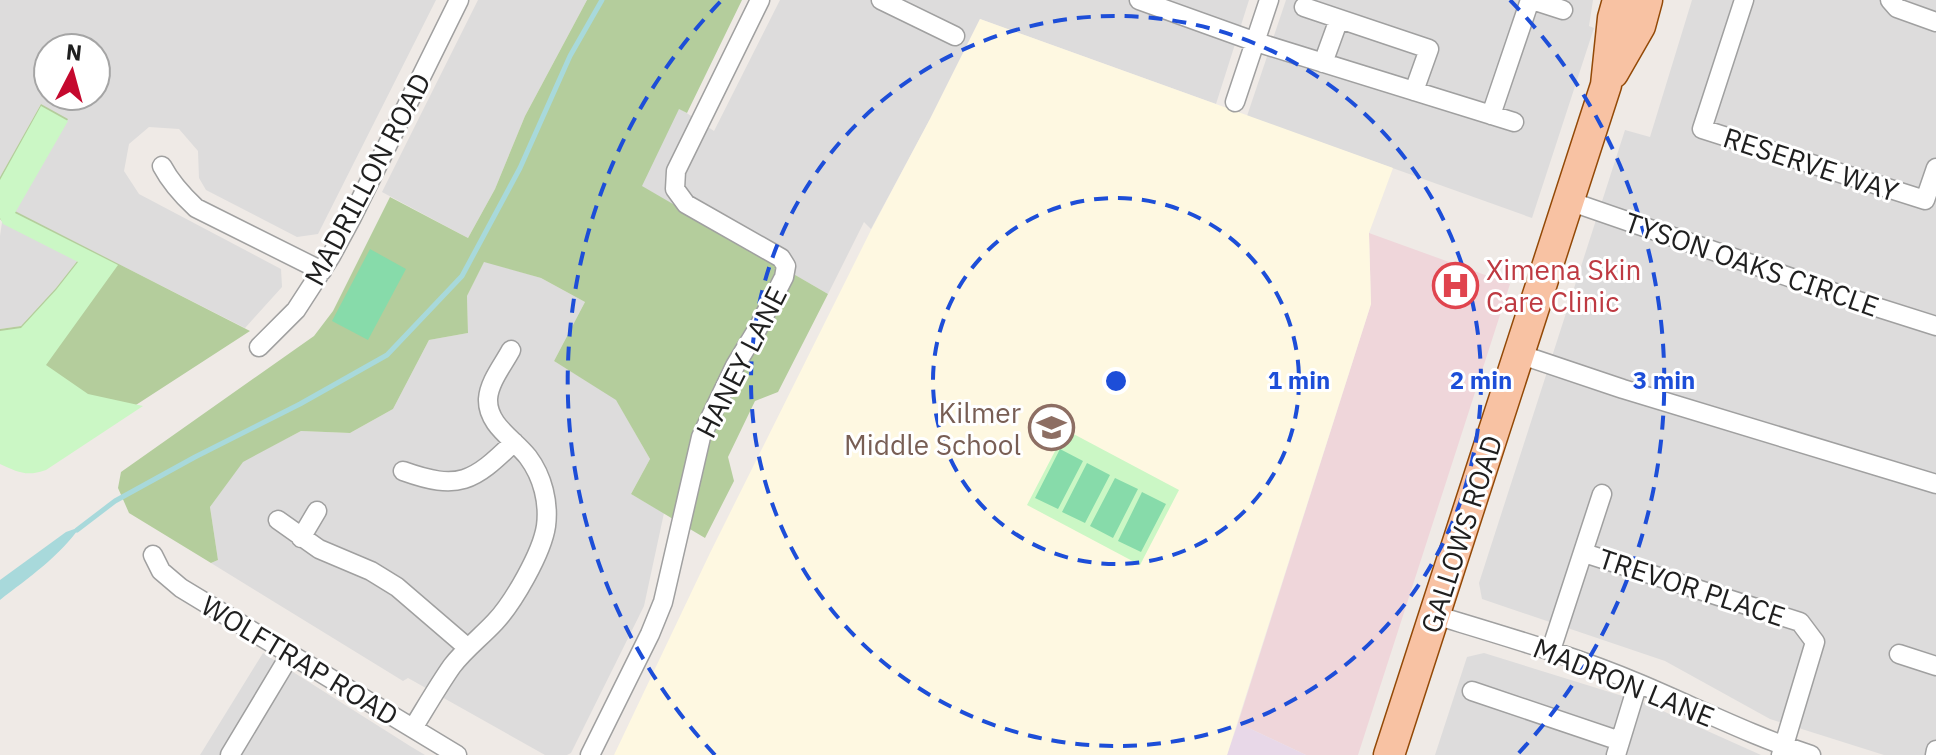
<svg xmlns="http://www.w3.org/2000/svg" width="1936" height="755" viewBox="0 0 1936 755" font-family="'IBM Plex Sans',sans-serif">
<style>
.residential{fill:#dddcdc;fill-rule:evenodd}
.commercial{fill:#efd6da}
.industrial{fill:#e8d8e8}
.education{fill:#fef8e1}
.forest{fill:#b4cd9c}
.park{fill:#cbf7c5}
.pitch{fill:#87dbaa}
.water{fill:#a8d9db}
.lines{fill:none;stroke-linecap:round;stroke-linejoin:round}
.stream{stroke:#a8d9db;stroke-width:5}
.street-casing{stroke:#a0a0a0;stroke-width:21}
.primary-casing{stroke:#934907;stroke-width:33}
.street{stroke:#fff;stroke-width:18}
.primary{stroke:#f8c2a3;stroke-width:30}
.ring{fill:none;stroke:#1d4ed8;stroke-width:4;stroke-dasharray:14 10}
.labels{text-anchor:middle;dominant-baseline:central;stroke-width:6;stroke-linejoin:round;paint-order:stroke}
.street-label{font-size:28px;fill:#1f1f1f;stroke:#fff}
.health-label{font-size:28px;fill:#be3a42;stroke:#fff;text-anchor:start}
.education-label{font-size:28px;fill:#785e54;stroke:#fff;text-anchor:end}
.centre{fill:#1d4ed8;stroke:#fff;stroke-width:4}
.ring-label{font-size:24px;text-anchor:middle;font-weight:bold;fill:#1d4ed8;stroke:#fff;stroke-width:6;stroke-linejoin:round;paint-order:stroke}
</style>
<rect width="100%" height="100%" fill="#efeae6"/>
<!-- residential -->
<path class="residential" d="M0,0h436l-118,234 -21,3 -91,-47 -7,-12 -1,-27 -19,-22 -30,-2 -20,17 -5,27 15,23 142,75 1,18 -37,41 -231,-117 53,-91 -26,-16 -41,73zM48,48h48v48h-48z
M478,0h109l-62,116 -30,73 -27,49 -86,-46z
M780,0h469l-33,104 -236,-85 -50,100 -59,110 -7,-7 -36,72 -187,-108 38,-78 35,23z
M1286,0h307l-4,26 5,2 -62,190 -285,-102z
M1692,0h244v755h-52l-114,-36 -105,-58 -183,-62 -3,-16 146,-453 25,7z
M2,222l76,38 -22,28 -35,38 -21,3v-93z
M484,261l57,17 44,24 -31,59 62,38 34,60 -19,35 33,19 -20,93 -73,147 -4,2h-22l-137,-77 -5,3 -192,-118 7,-3 -8,-53 33,-46 58,-30 49,2 43,-24 36,-69 39,-7 -1,-37z
M263,653l147,93 15,9h-225z
M1484,653l161,50 116,52h-326l32,-98z"/>
<!-- commercial -->
<path class="commercial" d="M1369,233l141,51 -152,471h-52l-68,-32 133,-419z"/>
<!-- industrial -->
<path class="industrial" d="M1238,723l68,32h-79z"/>
<!-- education -->
<path class="education" d="M980,19l413,149 -24,65 2,71 -144,451h-613l96,-202 161,-323 59,-111z"/>
<!-- forest -->
<path class="forest" d="M587,0h155l-55,113 -8,-4 -37,77 186,108 -50,98 -23,9 -27,56 6,24 -29,57 -74,-44 19,-35 -34,-59 -62,-39 31,-59 -44,-24 -57,-16 -17,34 1,37 -39,7 -36,69 -43,24 -49,-2 -58,31 -33,45 8,53 -7,3 -82,-50 -11,-25 3,-16 193,-136 19,-25 57,-114 78,41 27,-49 30,-73z
M41,104l27,15 -53,92 235,120 -219,142 -31,-14v-130l21,-3 35,-38 22,-28 -75,-38 -3,-3v-42z"/>
<!-- park -->
<path class="park" d="M41,106l27,15 -53,92 103,52 -72,100 42,29 55,12 -97,64c-20,7 -28,2 -46,-6v-133l21,-3 35,-38 22,-28 -75,-38 -3,-6v-38z
M1066,430l113,60 -39,75 -113,-60z"/>
<!-- pitch -->
<path class="pitch" d="M370,249l36,20 -38,71 -36,-19z
M1060,449l23,12 -25,48 -23,-11z
M1087,463l23,12 -25,48 -23,-11z
M1115,478l23,11 -25,49 -23,-12z
M1142,492l24,12 -25,48 -23,-11z"/>
<!-- water -->
<path class="water" d="M80,527c-20,29 -52,51 -80,73v-20l66,-48z"/>
<g class="lines">
<!-- stream -->
<path class="stream" d="M77,530l38,-29 80,-44 105,-53 87,-49 75,-79 58,-108 50,-112 32,-56"/>
<defs>
<path id="street" d="M881,0l74,36
M1139,0l117,42 258,80
M1532,0l31,10
M1744,0l-42,129 223,71 11,-32
M1890,0l7,8 39,14
M1304,7l125,42 -15,42
M1323,63l16,-44
M1235,102l34,-102
M1491,115l39,-115
M162,166c9,17 20,29 34,42l126,63
M1569,201l304,105 63,20
M259,347l37,-37 35,-54 20,-37 108,-219
M1519,354l104,35 313,95
M403,471c56,20 70,11 111,-29
M278,520l41,29 52,22 26,16 71,61
M301,538l16,-27
M1584,553l216,69 15,20 -34,113
M153,555l8,16 20,17 276,167
M1435,615c69,21 139,41 205,69 57,24 112,52 171,71
M1551,650l51,-156
M1899,654l37,12
M1472,691l148,50
M413,728c13,-21 25,-42 39,-62 12,-16 29,-29 43,-44 18,-19 47,-69 51,-96 3,-23 -3,-49 -18,-69 -14,-18 -41,-32 -40,-58 1,-17 15,-34 23,-49
M230,755l60,-100
M590,755l60,-121 13,-32 38,-165 34,-71 23,-38 26,-51 2,-11 -5,-8 -95,-54 -11,-15 1,-18 84,-171
M1616,755l22,-72
M1935,755l1,-5"/>
<path id="primary" d="M1613,73l27,-47 7,-26
M1389,755l217,-670 7,-67 5,-18"/>
</defs>
<!-- street casing -->
<use href="#street" class="street-casing"/>
<!-- primary casing -->
<use href="#primary" class="primary-casing"/>
<!-- street -->
<use href="#street" class="street"/>
<!-- primary -->
<use href="#primary" class="primary"/>
</g>
<!-- distance rings -->
<g class="ring">
<circle cx="1116" cy="381" r="183"/>
<circle cx="1116" cy="381" r="365"/>
<path d="M715 755A548 548 0 0 1 722 0M1510 0A548 548 0 0 1 1517 755"/>
</g>
<!-- icons -->
<defs>
<symbol id="hospital-ring" viewBox="-11 -11 22 22"><circle r="9.5" fill="#fff" stroke="#e0444e" stroke-width="1.5"/><path d="M-5-5h3v3.5h4V-5h3V5h-3V1.5h-4V5h-3Z" fill="#e0444e"/></symbol>
<symbol id="school-ring" viewBox="-11 -11 22 22"><circle r="9.5" fill="#fff" stroke="#8d6e63" stroke-width="1.5"/><path d="M0-5L7-2L0 1L-7-2ZM-4 1L0 2.5L4 1V4Q0 6-4 4Z" fill="#8d6e63"/></symbol>
</defs>
<g fill-rule="evenodd">
<use href="#hospital-ring" x="1430" y="260" width="51" height="51"/>
<use href="#school-ring" x="1026" y="402" width="51" height="51"/>
</g>
<g class="labels">
<!-- street labels -->
<g class="street-label">
<text transform="translate(1811 164) rotate(18)">RESERVE WAY</text>
<text transform="translate(367 179) rotate(-62)">MADRILLON ROAD</text>
<text transform="translate(1752 264) rotate(19)">TYSON OAKS CIRCLE</text>
<text transform="translate(741 362) rotate(-63)">HANEY LANE</text>
<text transform="translate(1461 534) rotate(-72)">GALLOWS ROAD</text>
<text transform="translate(1692 587) rotate(18)">TREVOR PLACE</text>
<text transform="translate(300 660) rotate(31)">WOLFTRAP ROAD</text>
<text transform="translate(1624 682) rotate(22)">MADRON LANE</text>
</g>
<!-- health labels -->
<g class="health-label">
<text x="1486" y="269">Ximena Skin<tspan x="1486" dy="32">Care Clinic</tspan></text>
</g>
<!-- education labels -->
<g class="education-label">
<text x="1021" y="412">Kilmer<tspan x="1021" dy="32">Middle School</tspan></text>
</g>
</g>
<circle cx="1116" cy="381" r="12" class="centre"/>
<g class="ring-label">
<text x="1299" y="389">1 min</text>
<text x="1481" y="389">2 min</text>
<text x="1664" y="389">3 min</text>
</g>
<!-- north arrow -->
<g transform="translate(72 72) rotate(6)"><circle r="38" fill="#ffffff" stroke="#a5a5a5" stroke-width="2"/>
<path d="M0-6L14 30L0 20L-14 30Z" fill="#c5092e"/>
<text y="-12" font-size="22" font-weight="bold" text-anchor="middle" fill="#1f1f1f">N</text>
</g>
</svg>
